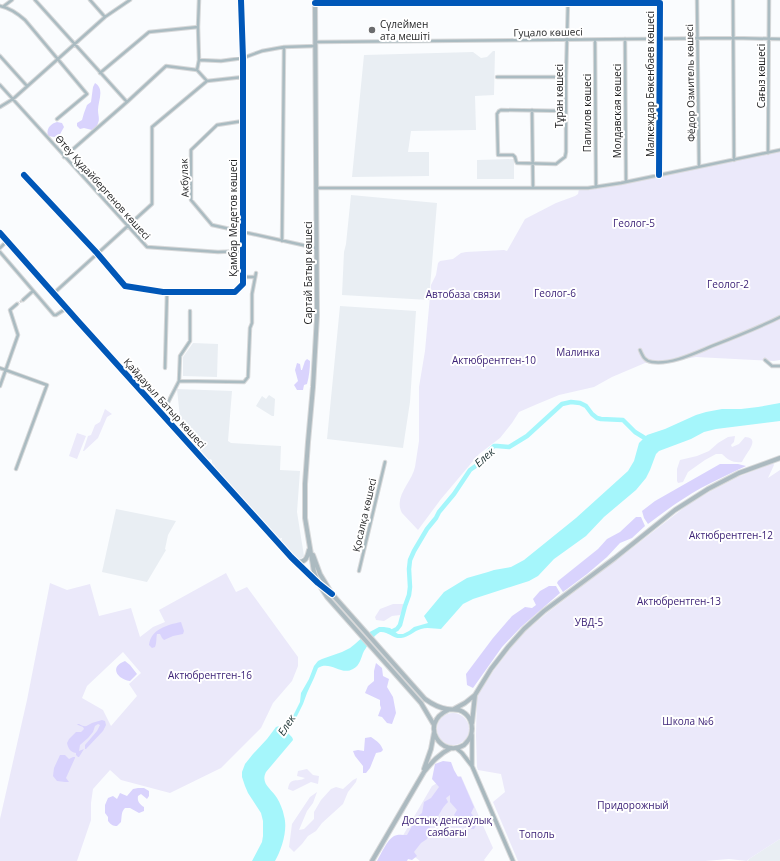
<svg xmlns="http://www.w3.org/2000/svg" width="780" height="861" viewBox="0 0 780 861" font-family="'Open Sans',sans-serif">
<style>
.built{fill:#e9eef3}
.green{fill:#ebe9fa;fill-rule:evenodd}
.forest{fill:#d9d3fd}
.water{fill:#a5f6fb}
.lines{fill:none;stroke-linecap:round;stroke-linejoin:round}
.river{stroke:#a5f6fb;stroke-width:4.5}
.minor-tunnel{stroke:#ced0d2;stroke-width:2.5;stroke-dasharray:2.5 1;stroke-linecap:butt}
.minor-casing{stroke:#d8d9da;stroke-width:4.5}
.tertiary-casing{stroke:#d8d9da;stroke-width:5}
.secondary-casing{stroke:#d8d9da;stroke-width:5.5}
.trunk-casing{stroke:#d8d9da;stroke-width:6}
.minor{stroke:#aabbc1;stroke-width:2.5}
.tertiary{stroke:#aabbc1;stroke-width:3}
.secondary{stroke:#a8b8be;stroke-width:3.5}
.trunk{stroke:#acbac0;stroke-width:4}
.cycleway-casing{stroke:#fff;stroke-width:8}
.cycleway{stroke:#0057b8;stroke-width:6}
.poi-dot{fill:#6b6c6e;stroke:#fff;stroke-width:1.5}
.labels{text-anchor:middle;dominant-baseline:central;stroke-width:4;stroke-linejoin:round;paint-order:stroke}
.poi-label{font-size:10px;fill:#1e1f20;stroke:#fff;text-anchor:start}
.street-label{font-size:10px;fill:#1e1f20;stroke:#fff}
.park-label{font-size:10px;fill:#3d2377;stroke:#fff}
.water-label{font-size:11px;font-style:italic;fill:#1b3132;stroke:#fff}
</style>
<rect width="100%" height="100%" fill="#fafcfe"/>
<!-- built -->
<path class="built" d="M493,51h2l-1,44 -19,1 1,34 -65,1 -3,21h21v24l-77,1 12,-122 109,-3 8,6 6,-1z
M514,159v20h-37v-19z
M351,195l86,8 -8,97 -87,-5 2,-43 2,-8z
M340,306l76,5 -6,91 -7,46 -76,-9z
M193,343l25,1 -1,33 -34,-1v-19z
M177,389l55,2 -4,50 3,2 50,3 -1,24 20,1 -3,41 3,19 4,25 -5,4 -2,-1 -5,-4 -12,-13 2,-3v-1l-4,1 -48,-55 -15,-15v-3l-3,-3v-3l-2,-1 -1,1 -28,-33z
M269,395l6,4 -1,17h-2l-16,-10 6,-10 4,3z
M116,509l60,12 -8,14 -3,14 1,1 -19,32 -45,-10z
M780,839v22h-32l1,-2z"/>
<!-- green -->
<path class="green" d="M780,149v211l-6,1 -78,-4 -27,5 -24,1 -33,14 -18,10 -35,8 -24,10 -16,7 -7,11 -12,15 -21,16 -38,45 -23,31 -16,-17c-9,-16 10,-31 13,-46l4,-26v-54l6,-36 6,-66 5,-10 2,-12 2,-2 13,-2 8,-6 5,-1 38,-2 3,1 18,-32 31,-16 19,-7 3,-2 1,-5 14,-1z
M105,409l7,5 -5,3 -9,21 -14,13h-1l5,-15 3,-1 4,-10 5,-3z
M77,433l9,3 -9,23 -8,-3z
M735,436l-1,6 -3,3 1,2 7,-3 6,-7c17,1 0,17 -3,25 -9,1 -14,-2 -20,-8h-6l-11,6 -17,12 -5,10 -5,1 -1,-2v-12l3,-9 17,-4 12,-5 9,-8 10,-6z
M773,463l1,2 -6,13 12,-8v369l-31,20 -2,2 -18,-2 -24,2h-187l-25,-59 12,-10 -4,-18 -23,-4 -1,-3 -1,-32 1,-39 17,-26 17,-22 15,-17 21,-18 71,-54 72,-56 19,-11 31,-16z
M226,573l10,19 11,-5 51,70v9l-6,15 -19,22 -12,25 -40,40 -51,25 -49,-13 -11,-10 -17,19 -2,14v17l-14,41h-77v-42l27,-119 23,-117 17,7 23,-6 9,32 32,-8 9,29 13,-10 12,-5 -6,-12zM123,652l18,21 -12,11 8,12 -26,30 -8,-16 -21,-12 5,-12z
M393,604h10v5l-3,6 -8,1 -8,5 -8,-1 -1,-3 5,-8z
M437 729a16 16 0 1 1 32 0a16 16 0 1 1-32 0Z
M307,769l6,6 6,1 -1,8 -7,-2 -18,9 -5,-2c2,-13 9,-6 17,-11l-8,-2 1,-5z
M449,776h12l32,72 -9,12 1,1h-65l-22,-17 34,-58z
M357,778l-1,4 -8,10 -5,12 -21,19 -6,8 -8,5 -6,8 -8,8 -5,-5 3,-23 18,-27 7,-5 -4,11 -6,8 -8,19 5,-1 10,-10v-7l7,-12 10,-11 5,-2 7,2 10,-9z"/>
<!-- forest -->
<path class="forest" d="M95,83c10,6 3,18 3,27 0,5 2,9 0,13 -1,4 -3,5 -6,7l-8,-2 -4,1 -3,-3v-3l5,-3 2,-7 3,-8 4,-3 2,-15z
M57,122l5,1 2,4 -5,9 -5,1 -6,-1c-2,-7 2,-12 9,-14z
M307,359l3,2c0,7 -1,16 -3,23l-3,1 -1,5h-6l-3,-5 4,-4 -3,-11 2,-7 3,1 1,6h1l3,-9z
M720,464h18l8,2c-15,7 -30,14 -45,22 -18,10 -36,23 -53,36l-4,-6 -2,-7 13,-10z
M636,517h5l4,9 -13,12 -12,5 -13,14 -20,17 -24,18 -6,-9 1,-2 40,-32 9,-10 13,-7z
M549,586h7l4,7 -39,34 -19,20 -29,41 -6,-3 -1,-11 27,-36 19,-22 13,-9 7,1 4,-3 -3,-6 7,-8z
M181,622l3,9 -1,3 -10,2 -9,4 -2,-2 -2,-4h-3c-1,4 0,8 -2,13l-3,1 -3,-3c2,-16 18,-20 32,-23z
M125,661l5,4 7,9 -7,7c-13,-2 -21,-14 -5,-20z
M376,663l6,5 1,8 6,3 -2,8 6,10 3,16 -4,11 -5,-1 -5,-6 -4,-1 3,-8 -1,-3v-5l-15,-7 3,-7 6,-5v-10z
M102,720l3,1 1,4 -3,6 -17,18h-1v-4l12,-14 3,-6 -2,-1 -3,2 -2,6 -5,6 -8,7 -1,6 5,-2 -5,8h-1l-2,-2v-2c-6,-1 -8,-5 -9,-10l2,-4 7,-7h5l3,-3 -1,-2 -5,-2 -1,-1h2c7,4 7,2 13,-1 3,-1 7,-2 10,-3z
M371,737c6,4 10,7 12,13l-2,2 -5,1 -6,15 -4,5h-3v-7l-8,-10 -2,-5 5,-1 6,1 1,-13z
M60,755h5l4,4 4,-2h2v1l-9,20 3,4h-4l-8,-1 -4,-5 1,-8z
M443,761l8,1 3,8 4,7h3l13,30 -3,6 7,9 -4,7h-6c-4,-5 -9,-9 -14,-14l3,-5 -7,-8v-7l-4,3 2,4c-7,6 -9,15 -15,22l-4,1 2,5 -4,9 -6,4 -7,9 3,4 -5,4 -4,-1 -1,2h-30c4,-7 10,-21 17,-25 4,-2 9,-1 13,-1l10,-18 5,-4 2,-11 7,-4 8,-11 -7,-8 3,-15z
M138,788h6l5,3v5l-2,3 -6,-5 -3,2c-1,6 2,8 6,11v4l-5,2 -9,-5h-5c-4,4 -3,8 -4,14l-4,4c-4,0 -6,-1 -9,-5v-4l-3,-4v-8l3,-7 5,-2 4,3 3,-6 7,3 6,-7z"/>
<!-- water -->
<path class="water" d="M780,403v18l-64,8 -12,3 -13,7 -32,12 -3,3 -6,16 -4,8 -10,12 -32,27 -18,19 -32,23 -16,17 -9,5 -56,18 -10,5 -22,25c-6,0 -14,-2 -20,0 -7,2 -12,8 -20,9 -8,1 -13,-7 -21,-6 -7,4 -12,13 -16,19 -3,6 -4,15 -11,18 -12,7 -23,-9 -35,-1l-4,10 -7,15 -4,11 -7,14 -2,5 -7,8c1,4 6,5 6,9l-27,32c-6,12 6,17 11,26 3,5 6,12 7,18 4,13 -2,33 -9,45h-23l10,-19 1,-6v-15l-2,-8 -13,-20 -3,-7 -3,-9v-5l3,-8 8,-10 14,-15 9,-12 3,-1 6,1 4,-3 11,-22 1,-9 8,-14 5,-13 4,-5 4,-2 20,-7 8,-4 5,-4 11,-10 13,-7h5l6,1 8,6h5l6,-3 5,-4 14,-4 -4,-7 20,-24 23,-14 21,-6 6,-2 17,-3 13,-7 52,-42 52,-47 6,-10 5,-18 8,-8 18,-6 31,-14 10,-3 16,-3h19l17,-2z"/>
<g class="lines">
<!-- river -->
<path class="river" d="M391,632l6,-3 3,-4 5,-19 4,-11 1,-8 -1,-18 1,-9 4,-9 13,-22 9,-11 3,-6 15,-18 16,-24 7,-5 14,-16 3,-3h3l12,1 5,-3 13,-8 35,-32 9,-2 9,1 6,3 6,8 5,4 4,1 22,1 12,12 13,8"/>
<!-- minor-tunnel -->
<path class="minor-tunnel" d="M17,304l6,-4"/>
<defs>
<path id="minor" d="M35,0l92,102
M697,0l2,166
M733,0l1,160
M315,3h345l-1,172
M0,6c10,2 17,7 25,14l62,74 -30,25
M4,6l8,-6
M105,17l25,-17
M198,27l1,-27
M625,39l1,143
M595,40l1,147
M316,42l417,-4 47,1
M0,56l27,30
M197,70l2,-10
M100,73l49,-41 49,-5 1,33 22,1 22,-3 19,-7 22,-4 31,-1
M497,77h69
M0,85l147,162 71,5 25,-1
M0,107l13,-8 92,-82 -15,-17
M532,110l1,78
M566,111l-65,-1 -2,1 -2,3 1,41h15l2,2 1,4 1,2 39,1 5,-4 4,-3 1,-5v-75l2,-77
M243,121l-26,4 -26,25v50l21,25 104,23
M768,153l1,-153
M64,157l63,-55 39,-36 31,4 10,11 36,-4
M24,175l73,78 28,33 38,6h72l8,-8v-226l-2,-58
M316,188h272l33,-5 159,-33
M282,241l2,-194
M0,248l7,-7
M0,252l54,63h2l11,-7
M243,277h12
M54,293l98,-89v-77l55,-46
M23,300l10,-9
M640,350c3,7 5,11 12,12 19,3 43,-9 60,-16 23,-9 46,-18 68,-29
M765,360l7,6h8
M0,368l47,17 -31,84
M165,368l2,-76
M179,381l65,1 4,-5 2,-49 2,-5v-29l4,-21
M0,386l18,-51 -8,-25 7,-6
M162,414l17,-33 1,-25 10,-15v-30
M359,571l26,-109"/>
<path id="tertiary" d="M0,233l77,87 214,237 25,25
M321,585l9,8"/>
<path id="secondary" d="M472,735v30
M456,748l6,5 10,13 41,95"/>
<path id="trunk" d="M315,0l2,316 -4,71 -5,55 -3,42v34l9,54 4,11 9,14 94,106 13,22
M313,555l7,19 12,20 93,105c7,5 14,9 22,10 4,1 8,0 12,1 11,4 15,15 12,25 -1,4 -4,7 -7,10 -22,14 -46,-21 -16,-35
M295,562c10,1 12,-3 14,-12
M454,709l11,-6 10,-8 16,-26 17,-22 16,-18 20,-18 71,-53 60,-48 33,-21 31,-16 41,-15
M472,723l3,-28
M424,769l7,-20 3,-16
M372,861l52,-89c8,-10 15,-18 27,-24"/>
</defs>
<!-- minor casing -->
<use href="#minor" class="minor-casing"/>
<!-- tertiary casing -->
<use href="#tertiary" class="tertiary-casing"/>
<!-- secondary casing -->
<use href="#secondary" class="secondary-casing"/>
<!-- trunk casing -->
<use href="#trunk" class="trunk-casing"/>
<!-- minor -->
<use href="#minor" class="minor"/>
<!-- tertiary -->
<use href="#tertiary" class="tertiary"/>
<!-- secondary -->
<use href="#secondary" class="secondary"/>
<!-- trunk -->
<use href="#trunk" class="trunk"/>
<defs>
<path id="cycleway" d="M315,3h345l-1,172
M24,175l73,78 28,33 38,6h72l8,-8v-226l-2,-58
M0,233l77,87 214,237 27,26 14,11"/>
</defs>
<!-- cycleway casing -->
<use href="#cycleway" class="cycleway-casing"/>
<!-- cycleway -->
<use href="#cycleway" class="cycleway"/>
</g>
<!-- markers -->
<circle class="poi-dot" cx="372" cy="30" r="4"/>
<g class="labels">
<!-- poi labels -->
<g class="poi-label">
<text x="380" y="24">Сүлеймен<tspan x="380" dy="12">ата мешіті</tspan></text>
</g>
<!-- street labels -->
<g class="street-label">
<text transform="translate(548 32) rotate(-1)">Гуцало көшесі</text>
<text transform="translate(761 76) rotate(-90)">Сағыз көшесі</text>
<text transform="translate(690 83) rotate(-91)">Фёдор Озмитель көшесі</text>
<text transform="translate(650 84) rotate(-90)">Малкеждар Бөкенбаев көшесі</text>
<text transform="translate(559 96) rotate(-90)">Тұран көшесі</text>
<text transform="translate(617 111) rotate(-90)">Молдавская көшесі</text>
<text transform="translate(587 113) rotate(-90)">Папилов көшесі</text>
<text transform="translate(184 178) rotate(-92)">Акбулак</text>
<text transform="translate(103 187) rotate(48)">Өтеу Құдайбергенов көшесі</text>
<text transform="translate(233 218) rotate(-90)">Қамбар Медетов көшесі</text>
<text transform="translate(308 273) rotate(-90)">Сартай Батыр көшесі</text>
<text transform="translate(165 403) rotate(48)">Қайдауыл Батыр көшесі</text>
<text transform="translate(364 515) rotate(-77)">Қосалқа көшесі</text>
</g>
<!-- park labels -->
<g class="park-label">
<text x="634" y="223">Геолог-5</text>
<text x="728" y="284">Геолог-2</text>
<text x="555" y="293">Геолог-6</text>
<text x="463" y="294">Автобаза связи</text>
<text x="578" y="352">Малинка</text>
<text x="494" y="360">Актюбрентген-10</text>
<text x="731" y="535">Актюбрентген-12</text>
<text x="679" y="601">Актюбрентген-13</text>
<text x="589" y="622">УВД-5</text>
<text x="210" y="675">Актюбрентген-16</text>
<text x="688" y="721">Школа №6</text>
<text x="633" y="805">Придорожный</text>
<text x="447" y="820">Достық денсаулық<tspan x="447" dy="12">саябағы</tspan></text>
<text x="537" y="834">Тополь</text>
</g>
<!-- water labels -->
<g class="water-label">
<text transform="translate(484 457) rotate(-42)">Елек</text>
<text transform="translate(286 725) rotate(-57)">Елек</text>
</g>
</g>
</svg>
